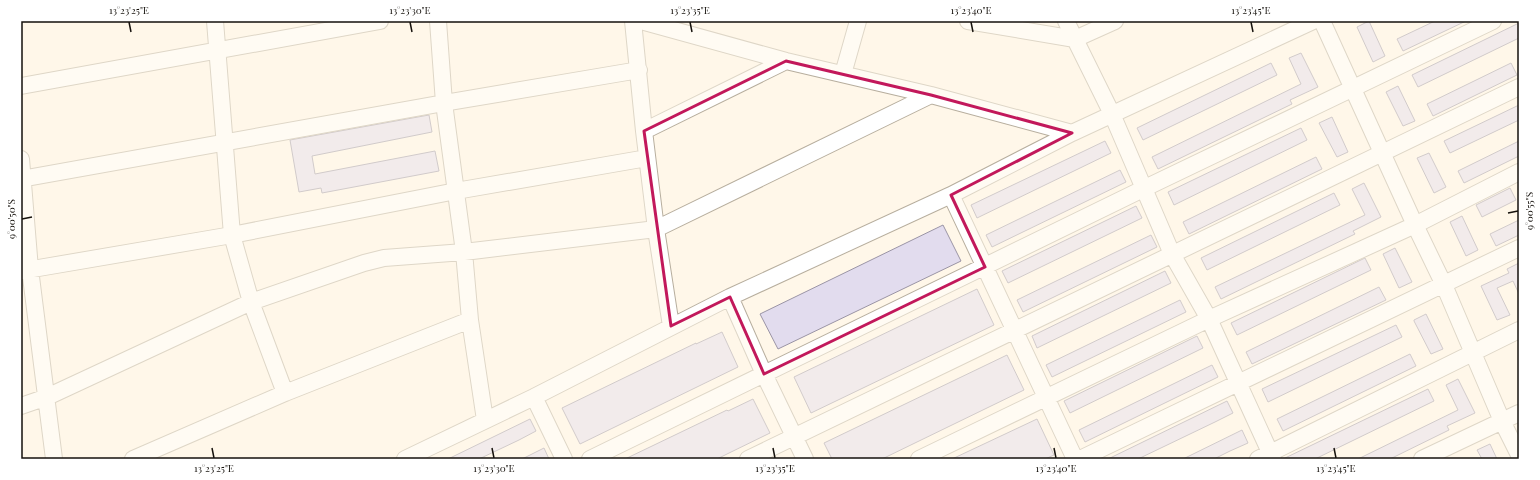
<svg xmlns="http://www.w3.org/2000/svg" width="1540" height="480" viewBox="0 0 1540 480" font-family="'Playfair Display',serif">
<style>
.building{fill:#e2dcee;stroke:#9a94a5}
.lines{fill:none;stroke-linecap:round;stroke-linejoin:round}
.minor-casing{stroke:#b7ae9e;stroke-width:18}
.minor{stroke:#fff;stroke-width:16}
.marked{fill:none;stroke:#c2185b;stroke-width:3;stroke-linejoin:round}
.ticks{fill:none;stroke:#15110c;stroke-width:1.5}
.neatline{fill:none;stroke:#15110c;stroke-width:1.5}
.ticks-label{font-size:10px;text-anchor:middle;fill:#15110c}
</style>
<rect width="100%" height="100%" fill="#fff7e9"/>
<!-- building -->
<path class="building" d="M1369,21l16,35 -12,6 -16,-35z
M1435,21h31l-63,30 -6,-12z
M1519,23v15l-101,49 -6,-12z
M1301,53l17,34 -28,13 2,4 -134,65 -6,-12 149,-73 -12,-26z
M1271,63l6,12 -134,65 -6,-12z
M1511,63l6,12 -84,41 -6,-12z
M1398,86l17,35 -12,5 -17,-34z
M1519,105v15l-69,33 -6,-12z
M429,115l3,17 -120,24 3,18 120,-23 4,20 -117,22 -1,-5 -22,4 -9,-52z
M1332,117l16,35 -11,5 -18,-34z
M1301,128l6,12 -133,65 -6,-13z
M1105,141l6,12 -134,65 -6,-13z
M1519,141v15l-55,27 -6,-12z
M1429,153l17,34 -12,6 -17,-35z
M1316,157l6,12 -133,65 -6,-12z
M1120,170l6,12 -134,65 -6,-12z
M1364,183l17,34 -28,14 2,3 -134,65 -6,-12 150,-72 -13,-26z
M1510,188l6,12 -34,17 -6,-12z
M1334,193l6,12 -133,65 -6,-12z
M1136,206l6,12 -134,65 -6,-12z
M1462,216l16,34 -12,6 -16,-34z
M1519,220v15l-23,11 -6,-12z
M943,225l18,36 -183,88 -18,-35z
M1151,235l6,12 -134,65 -6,-12z
M1395,248l17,34 -13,6 -16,-34z
M1365,258l6,12 -134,65 -6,-12z
M1519,263v31l-6,-13 -16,7 13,27 -13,5 -16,-34 28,-13 -2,-4z
M1165,271l6,12 -134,65 -5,-12z
M1379,287l7,13 -134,64 -6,-12z
M977,289l17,36 -183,88 -17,-36z
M1180,300l6,12 -134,65 -6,-12z
M1426,314l17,35 -12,5 -17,-33v-1z
M1396,325l6,12 -134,65 -6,-13z
M722,332l16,35 -158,77 -18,-36 134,-65v1z
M1197,336l6,12 -133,65 -6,-12z
M1410,354l6,12 -133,65 -6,-12z
M1007,355l17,35 -142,69h-50l-8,-16z
M1212,365l6,12 -133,65 -6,-12z
M1458,379l17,34 -28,13 2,4 -59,29h-32l100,-49 -12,-25z
M1428,389l6,12 -119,58h-32z
M753,399l17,34 -43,21 -10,5h-92l102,-49 1,1z
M1227,401l6,12 -18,9 -77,37h-30z
M530,419l6,12 -17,9 -40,19h-31z
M1037,419l17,36 -9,4h-93z
M1242,430l6,13 -18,8 -16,8h-31z
M1490,444l7,15h-15l-5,-9z
M544,448l5,11h-27z"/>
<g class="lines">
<defs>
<path id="minor" d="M215,21l17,214 19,67 34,91
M438,21l6,82 20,149 6,68 15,100
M633,21l11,110 12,98 15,97
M641,21l145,40 145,34 141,38
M968,21l107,18 40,-18
M1066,21l46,93 60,140 37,65 64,140
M1322,21l93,204 29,60 58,136 17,34
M843,74l15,-53
M21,86l359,-65
M644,131l142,-70
M21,159l9,110 24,190
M21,179l423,-76 195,-33
M951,195l124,264
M21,271l211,-36 224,-44 191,-33
M730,297l34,77 41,85
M534,397l30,62
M21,406l26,-9 204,-95 113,-39 20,-5 80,-6 192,-23 275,-134
M133,459l152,-66 185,-73
M405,459l129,-62 196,-100 221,-102 121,-62 241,-112
M590,459l555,-271 348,-167
M748,459l771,-372
M919,459l290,-140 206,-94 104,-53
M1080,459l439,-211
M1258,459l261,-129
M1422,459l97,-46"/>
</defs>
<!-- minor casing -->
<use href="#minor" class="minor-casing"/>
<!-- minor -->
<use href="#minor" class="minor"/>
</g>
<!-- marked area -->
<path d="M0 0H1540V480H0ZM786,61l145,34 141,38 -121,62 34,72 -221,107 -34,-77 -59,29 -27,-195z" fill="#fff7e9" fill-opacity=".55" fill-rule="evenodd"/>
<path class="marked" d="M786,61l145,34 141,38 -121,62 34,72 -221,107 -34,-77 -59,29 -27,-195z"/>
<!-- ticks -->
<path class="ticks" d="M129,22l2,10M410,22l2,10M690,22l2,10M971,22l2,10M1251,22l2,10M1508,213l10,-2M22,219l10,-2M212,448l2,10M492,448l2,10M773,448l2,10M1054,448l2,10M1334,448l2,10"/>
<!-- border -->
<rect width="1540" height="480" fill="none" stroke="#ffffff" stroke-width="44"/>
<rect x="22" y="22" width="1496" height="436" class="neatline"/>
<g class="ticks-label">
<text x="129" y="14">13°23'25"E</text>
<text x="410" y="14">13°23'30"E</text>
<text x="690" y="14">13°23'35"E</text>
<text x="971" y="14">13°23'40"E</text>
<text x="1251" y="14">13°23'45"E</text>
<text transform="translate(1529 211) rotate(-90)" y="4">9°00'55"S</text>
<text transform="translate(11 219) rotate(-90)" y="4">9°00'50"S</text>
<text x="214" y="472">13°23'25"E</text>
<text x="494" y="472">13°23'30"E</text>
<text x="775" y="472">13°23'35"E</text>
<text x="1056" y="472">13°23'40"E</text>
<text x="1336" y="472">13°23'45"E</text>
</g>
</svg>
